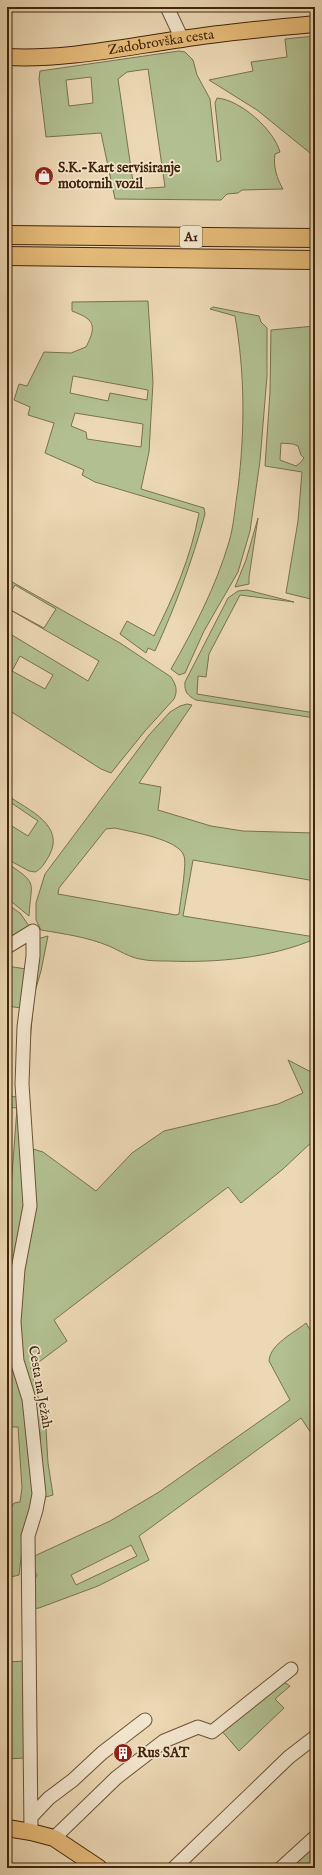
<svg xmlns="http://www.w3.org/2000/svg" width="322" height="1875" viewBox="0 0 322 1875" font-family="'IM FELL English',serif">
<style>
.green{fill:#b2c091;stroke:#79724e;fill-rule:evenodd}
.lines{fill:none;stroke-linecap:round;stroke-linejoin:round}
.minor-casing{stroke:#6b5134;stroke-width:15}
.major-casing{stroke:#40240a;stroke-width:18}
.highway-casing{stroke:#40240a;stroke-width:20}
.minor{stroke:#f3e6ce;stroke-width:13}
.major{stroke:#e6bc7a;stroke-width:16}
.highway{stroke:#e6bc7a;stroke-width:18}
.labels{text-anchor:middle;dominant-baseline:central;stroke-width:3.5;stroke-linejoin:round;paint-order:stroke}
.shield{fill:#f3e6ce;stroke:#765e45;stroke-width:1}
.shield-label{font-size:13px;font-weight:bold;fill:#40240a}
.street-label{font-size:14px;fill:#40240a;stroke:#f3e6ce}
.poi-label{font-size:14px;font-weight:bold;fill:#40240a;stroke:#f3e6ce;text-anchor:start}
</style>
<rect width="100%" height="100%" fill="#ecd8b4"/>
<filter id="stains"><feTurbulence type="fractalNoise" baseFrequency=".005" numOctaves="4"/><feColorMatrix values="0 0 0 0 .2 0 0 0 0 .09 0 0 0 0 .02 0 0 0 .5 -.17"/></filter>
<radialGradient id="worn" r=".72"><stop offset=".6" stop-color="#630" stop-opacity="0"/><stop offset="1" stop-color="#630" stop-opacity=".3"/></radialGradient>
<!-- green -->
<path class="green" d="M315,36v121l-58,-47 -48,-30 44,-9 -2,-9 36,-5 -2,-18z
M179,51l6,1 8,8 4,15 13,24 7,63 4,-2 -6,-57 2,-5c24,2 57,32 63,54l-5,2c-2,12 2,25 8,35l-41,1 -4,3 -11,1 -6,6 -106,-1 -14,-66 -55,4 -7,-58 1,-8zM148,69l17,118 -31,2 -16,-110 9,-7zM91,77l2,26 -24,3 -3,-26z
M148,301l5,81 -4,70 -8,37 63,19 1,6c-13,48 -30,93 -50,137l-7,-3 -2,5 -26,-19 7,-13 27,15c20,-40 37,-79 45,-123l-104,-31 -13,-7 2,-5 -39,-17 9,-30 -26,-8 2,-8 -16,-7 5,-16 8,2 17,-34 27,1 15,-6c12,-23 7,-28 -14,-36v-9zM73,376l75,14 -1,10 -37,-7 -2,8 -38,-8zM75,413l68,11 -2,23 -54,-8 -1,-7 -15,-6z
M213,307l46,9 2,6 6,6v48l-7,85 -10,70 -12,41 -34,59 -19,42 -6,2 -8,-6c23,-40 45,-83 58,-127 5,-17 6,-36 9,-54 7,-58 7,-114 -3,-172l-25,-7z
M315,326v274l-29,-7 12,-72 4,-49 -37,-6 5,-74 1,-62zM281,443l12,1 5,2 3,9 3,3 -3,4 -5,4 -16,-6z
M258,518l-9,59v7l-14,3 11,-27z
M7,579l113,64 51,34c5,8 7,13 3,22l-29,32 -34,42 -10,-4 -94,-60v-60l5,-11 -5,-3v-3l81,49 11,-20 -92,-53 37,20 12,-19 -41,-24 -8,13zM20,656l33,19 -8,14 -33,-18z
M247,590l47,12 -54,-7 -31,59 -3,23 -8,-1 -1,18 118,19v5l-119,-18c-8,-4 -12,-8 -11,-18l43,-84 10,-7z
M187,704l5,1 -53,78 22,4 -3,23 53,16 32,5 72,2v48l-122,-21 -10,56 132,21v2c-45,19 -98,24 -147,22 -9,0 -19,0 -28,-2 -11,-2 -20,-8 -31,-13 -22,-9 -44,-12 -68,-16l-5,-10v-17l9,-29 104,-139 21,-23 10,-6zM115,828c16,4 64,11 69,28 3,8 -4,47 -5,58l-3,1 -118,-21 1,-6 47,-59z
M7,795c21,15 59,30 42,61 -4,6 -7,13 -14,16l-6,-1 -22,-12v-36l21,13 10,-15 -31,-21z
M7,863c32,22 24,17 22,53l-22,-18z
M7,904l13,9 9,13 -22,20z
M48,936l-7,35 -7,24 -5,59 -4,-19 12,-96z
M7,966l19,3 -5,39 -14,-2z
M288,1060l27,14v65l-32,30 -42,34 -13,-16 -174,133 13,21 -36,27 15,61 2,34 5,32 -7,2 -3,-3 -3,-61 -17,-67 -6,-54 17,-109 -1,-54 10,3 53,39 36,-38 32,-22 114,-27 25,-11z
M21,1091l7,70 -18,193 -3,1v-113l10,-134 -10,-1v-12l8,2z
M306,1323l9,15v78l-2,2 2,4v17l-14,-21 -162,118 10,24 -51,26 -59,22 -9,1 3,-26 4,-8 -9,-16 82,-38 49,-29 128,-90 3,-2 -21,-39c1,-17 25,-28 37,-38zM131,1545l6,11 -61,29 -5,-10z
M7,1363l6,3 10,23 13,97 -14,63 -3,26 -12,3v-63l7,-12 6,-1 2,-14 -4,-61h-8l-3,-21z
M26,1661l-2,97 -17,1v-97z
M281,1680l9,6 -15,13 9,9 -45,43 -19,-22z
M315,1842v26h-29z"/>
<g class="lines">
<defs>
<path id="minor" d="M167,7l15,32
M7,947l26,-16v25l-9,71 -2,57 8,122 -12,63 -4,53 3,39 12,38 10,95 -3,16 -8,26 3,296
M31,1817l18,-19 24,-18 29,-27 43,-33
M54,1838l62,-60 48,-37 34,-14 14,5 79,-63
M174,1868l115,-111 26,-20
M281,1868l34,-31"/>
<g id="major">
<path id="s1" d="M7,57c59,3 117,-10 175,-18 44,-7 89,-11 133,-15"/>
<path d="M7,1828l24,4 23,6 45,30"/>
</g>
<path id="highway" d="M7,235l308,3
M7,256l308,4"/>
</defs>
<!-- minor casing -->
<use href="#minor" class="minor-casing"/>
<!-- major casing -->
<use href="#major" class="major-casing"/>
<!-- highway casing -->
<use href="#highway" class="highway-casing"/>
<!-- minor -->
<use href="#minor" class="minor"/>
<!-- major -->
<use href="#major" class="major"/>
<!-- highway -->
<use href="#highway" class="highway"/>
</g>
<!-- icons -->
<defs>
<symbol id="shop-disc" viewBox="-11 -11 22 22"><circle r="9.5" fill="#8f2418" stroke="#f3e6ce"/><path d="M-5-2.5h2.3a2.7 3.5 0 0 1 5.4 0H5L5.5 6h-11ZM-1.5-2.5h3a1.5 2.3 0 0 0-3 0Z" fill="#fff"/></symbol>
<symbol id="building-disc" viewBox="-11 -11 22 22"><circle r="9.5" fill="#8f2418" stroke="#f3e6ce"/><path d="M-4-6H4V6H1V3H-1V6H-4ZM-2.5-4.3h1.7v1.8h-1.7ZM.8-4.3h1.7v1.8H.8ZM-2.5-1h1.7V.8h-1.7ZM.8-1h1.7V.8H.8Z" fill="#fff"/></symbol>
</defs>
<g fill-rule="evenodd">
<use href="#shop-disc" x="33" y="165" width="22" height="22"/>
<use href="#building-disc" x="112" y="1742" width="22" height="22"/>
</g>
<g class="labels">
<!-- shield labels -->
<rect class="shield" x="180" y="226" width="22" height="22" rx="3"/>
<g class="shield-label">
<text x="191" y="237">A1</text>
</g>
<!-- street labels -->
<g class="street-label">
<text stroke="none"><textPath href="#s1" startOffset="155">Zadobrovška cesta</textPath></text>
<text transform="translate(40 1387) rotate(80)">Cesta na Ježah</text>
</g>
<!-- poi labels -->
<g class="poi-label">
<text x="58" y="168">S.K.-Kart servisiranje<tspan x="58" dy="16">motornih vozil</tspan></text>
<text x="137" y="1753">Rus SAT</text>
</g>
</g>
<!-- margin -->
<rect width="322" height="1875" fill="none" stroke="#ecd8b4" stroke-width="24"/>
<rect x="8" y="8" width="306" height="1859" fill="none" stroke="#40240a" stroke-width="2"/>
<rect x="12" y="12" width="298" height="1851" fill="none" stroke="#40240a"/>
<rect width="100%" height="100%" filter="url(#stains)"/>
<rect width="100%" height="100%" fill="url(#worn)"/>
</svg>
